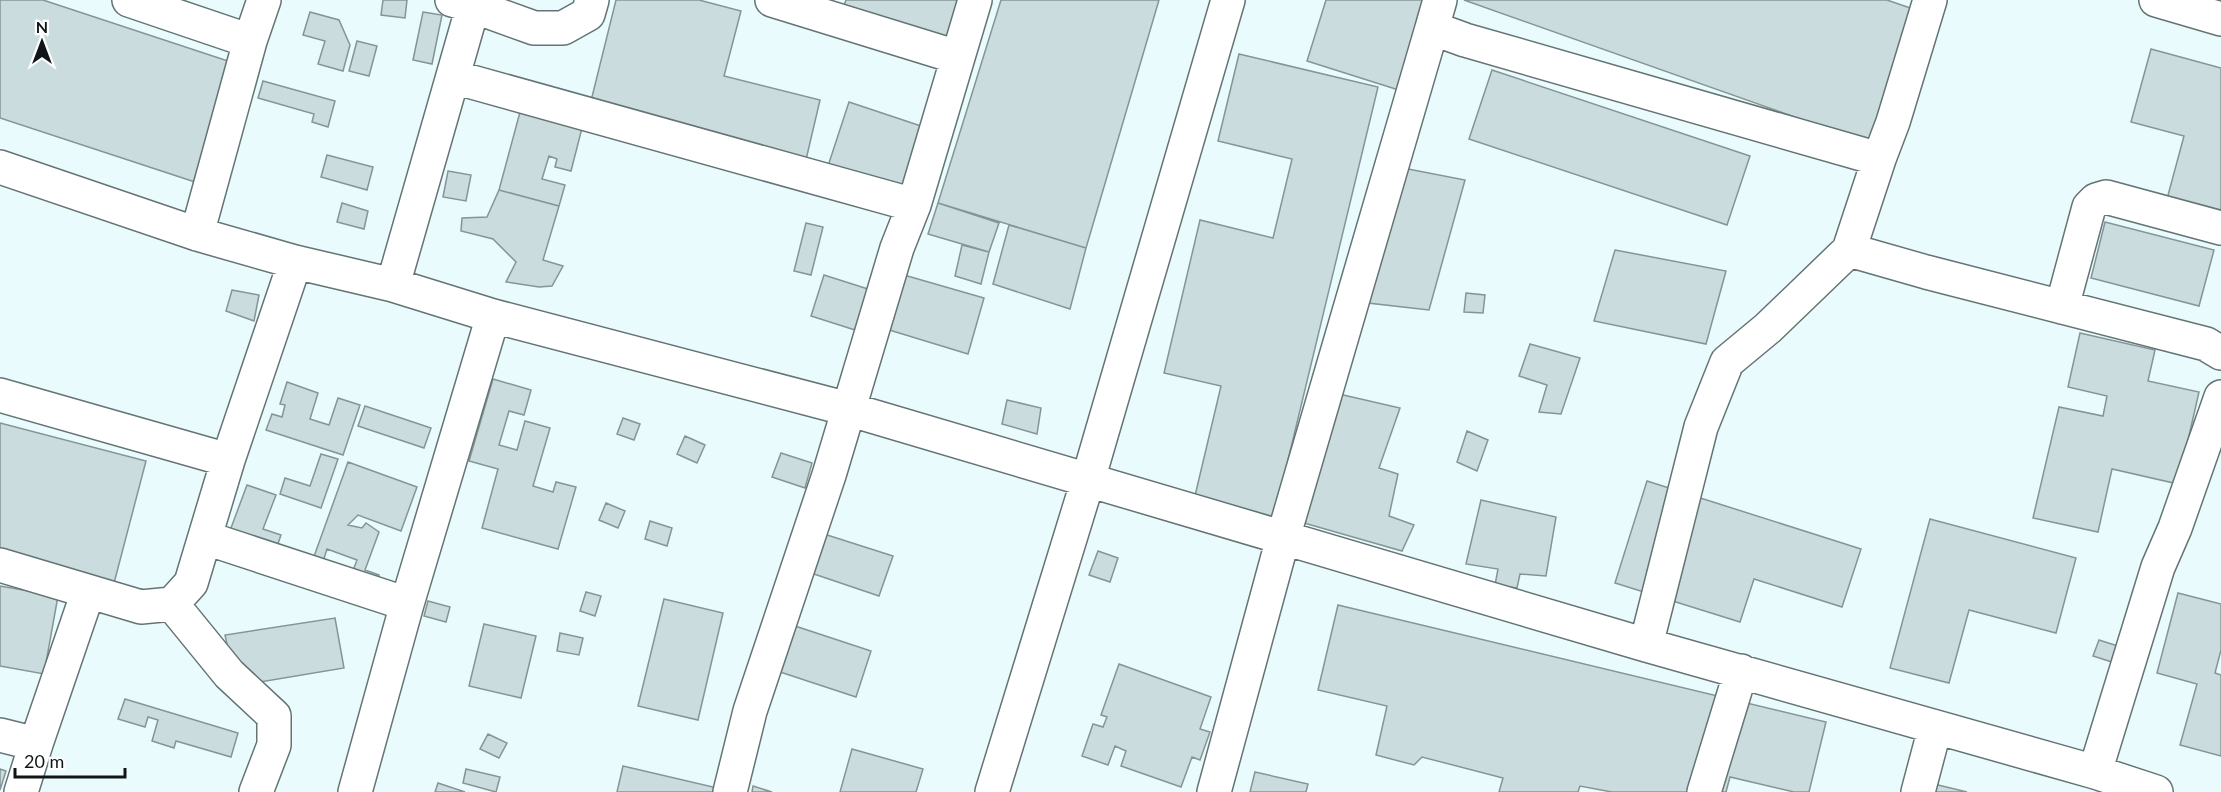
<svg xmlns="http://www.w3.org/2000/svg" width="2221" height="792" viewBox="0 0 2221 792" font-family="Lato,sans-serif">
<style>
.building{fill:#cadcdd;stroke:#859597;stroke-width:1.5}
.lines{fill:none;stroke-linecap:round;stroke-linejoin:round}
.minor-casing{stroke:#647475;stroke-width:36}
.minor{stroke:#fff;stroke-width:33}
</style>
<rect width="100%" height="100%" fill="#eafbfd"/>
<!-- building -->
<path class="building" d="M0,0h43l191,63 -39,119 -195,-64z
M383,0h24l-2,18 -24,-3z
M616,0h83l42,11 -17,65 96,24 -15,64 -216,-55z
M846,0h124l-14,41 -114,-30z
M1001,0h158l-73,248 -148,-45z
M1326,0h107l-28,92 -98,-31z
M1464,0h423l32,11 -48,133z
M310,12l29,8 11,25 -7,26 -25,-7 7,-23 -22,-6z
M423,12l19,3 -10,49 -19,-4z
M357,41l20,5 -8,30 -20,-5z
M2151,49l70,19v145l-54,-14 17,-63 -53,-14z
M1239,54l139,33 -104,431 -80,-18 27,-114 -57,-13 36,-153 73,18 19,-79 -74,-18z
M1492,70l258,86 -23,69 -258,-86z
M263,81l72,20 -7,26 -16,-5 2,-8 -56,-16z
M849,102l84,28 -22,67 -84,-28z
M520,112l62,16 -11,43 -16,-4 2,-8 -8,-3 -7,23 23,6 -6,21 -60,-16z
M327,155l46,12 -6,23 -46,-13z
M1403,168l62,12 -36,130 -61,-7z
M448,171l23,4 -5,26 -23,-4z
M499,190l60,16 -16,54 20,6 -11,20 -13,1 -33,-5 10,-20 -23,-23 -32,-8 1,-13 25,-1z
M342,203l26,8 -4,18 -27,-7z
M938,203l61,20 -10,29 -61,-18z
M2105,222l109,28 -15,56 -108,-28z
M806,223l17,4 -12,48 -17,-4z
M1009,225l77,23 -16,61 -77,-25z
M962,245l27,7 -8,32 -26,-8z
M1615,250l111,21 -20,73 -112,-23z
M824,275l44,14 -13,41 -44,-14z
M904,275l80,23 -16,56 -82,-25z
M232,290l27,5 -5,26 -28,-10z
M1466,293l19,2 -2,18 -19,-1z
M2080,333l75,17 -7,31 51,11 -21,92 -66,-15 -14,63 -65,-14 26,-111 44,9 4,-20 -39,-9z
M1530,344l50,14 -19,56 -22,-2 8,-27 -28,-9z
M493,379l38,11 -7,25 -15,-4 -10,34 18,5 8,-29 25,7 -17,58 20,6 3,-10 20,5 -18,62 -76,-21 16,-59 -29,-8z
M287,382l31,11 -8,26 19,6 9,-27 22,7 -17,50 -77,-25 6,-16 10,3 3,-12 -5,-1z
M1339,394l61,14 -21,60 19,6 -9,42 25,9 -12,26 -105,-30z
M1007,400l34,8 -4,26 -35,-10z
M365,406l66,22 -7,20 -66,-22z
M623,418l17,6 -6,16 -17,-6z
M0,423l146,38 -33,126 -113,-29z
M1467,431l21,9 -11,31 -20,-9z
M685,436l20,9 -8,18 -20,-9z
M781,453l31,10 -7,25 -33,-11z
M321,454l17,5 -17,49 -41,-14 5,-16 25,8z
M348,462l69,25 -16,44 -43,-16 -10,10 14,3 4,-5 13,9 -14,38 14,5 -4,10 -24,-9 6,-16 -30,-11 -5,16 -10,-3z
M1647,481l214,68 -19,58 -88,-28 -14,43 -125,-39z
M247,485l29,10 -13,34 18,6 -6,17 -47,-16z
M1481,500l75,17 -10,59 -26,-2 -3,14 -22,-3 3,-16 -32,-5z
M606,503l19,8 -7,17 -19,-8z
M1930,519l146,39 -20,75 -87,-23 -20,73 -59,-15z
M650,521l22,7 -5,18 -22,-7z
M824,534l69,22 -14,40 -68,-23z
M1098,551l20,7 -8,24 -21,-7z
M0,586l58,10 -14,78 -44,-8z
M586,592l15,4 -6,20 -15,-5z
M2178,593l43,11v46l-6,23 6,2v81l-41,-11 17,-61 -40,-11z
M664,599l59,14 -25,107 -60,-14z
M428,601l22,6 -4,15 -22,-6z
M1338,605l488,117 -17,70h-15l-64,-15 -4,15h-114l-32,-6 -2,6h-79l4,-14 -81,-21 -8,8 -38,-10 11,-49 -69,-16z
M335,618l9,50 -108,18 -11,-51z
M484,624l52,12 -15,62 -52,-12z
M789,624l82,27 -15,46 -82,-27z
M560,633l23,5 -4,17 -22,-4z
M2099,640l22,7 -6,16 -22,-7z
M1119,664l92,33 -11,32 10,3 -10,28 -8,-3 -11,30 -60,-21 5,-15 -11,-5 -7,19 -26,-9 11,-32 10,3 4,-10 -6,-2z
M125,699l113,34 -7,24 -55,-16 -2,7 -22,-7 6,-21 -10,-3 -3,10 -27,-8z
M488,734l19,9 -8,15 -19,-9z
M852,749l71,20 -7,23h-76z
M623,766l103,24v2h-109z
M0,769l6,2 -6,19z
M466,769l34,8 -4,15 -33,-9z
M1255,772l53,12 -2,8h-56z
M438,783l27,9h-30z
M1934,784l33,8h-35z
M753,786l19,6h-20z"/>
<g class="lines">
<defs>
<path id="minor" d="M129,0l121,41 14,-41
M772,0l185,57
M1440,0l-8,28 33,12 414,119 14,-37 37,-122
M2156,0l65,19
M473,6l61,22h29l25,-14 4,-14
M454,77l460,128
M1879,159l-30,91 77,22 280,72 15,9
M0,167l197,67 98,28 98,23 100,31 355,93 798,236 449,127 61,20
M197,234l53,-193
M393,285l80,-279 -21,-6
M2062,307l27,-100 7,-7 10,-3 115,31
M0,395l228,65 67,-198
M206,538l201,66
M0,565l141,42 31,-3 19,-21 37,-123
M172,604l57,70 45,42v29l-18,47
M1646,645l55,-218 26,-65 41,-34 81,-78
M0,735l36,9 52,-152
M2095,772l63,-205 17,-39 46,-131
M21,792l15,-48
M355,792l52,-188 86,-288
M730,792l20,-81 79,-236 68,-227 17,-43 61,-205
M992,792l96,-312 140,-480
M1214,792l69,-254 149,-510
M1704,792l37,-121
M1918,792l17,-64"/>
</defs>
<!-- minor casing -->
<use href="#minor" class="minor-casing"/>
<!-- minor -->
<use href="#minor" class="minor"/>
</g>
<!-- north arrow -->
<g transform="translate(42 42)" stroke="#ffffff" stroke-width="4.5" paint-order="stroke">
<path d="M0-4.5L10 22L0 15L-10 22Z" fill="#101617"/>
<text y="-9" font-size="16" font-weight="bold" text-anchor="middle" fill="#101617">N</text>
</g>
<!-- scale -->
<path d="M15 768v9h110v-9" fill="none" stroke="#101617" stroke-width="3"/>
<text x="24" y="768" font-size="18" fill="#101617" stroke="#ffffff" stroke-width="4.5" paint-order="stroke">20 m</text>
</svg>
